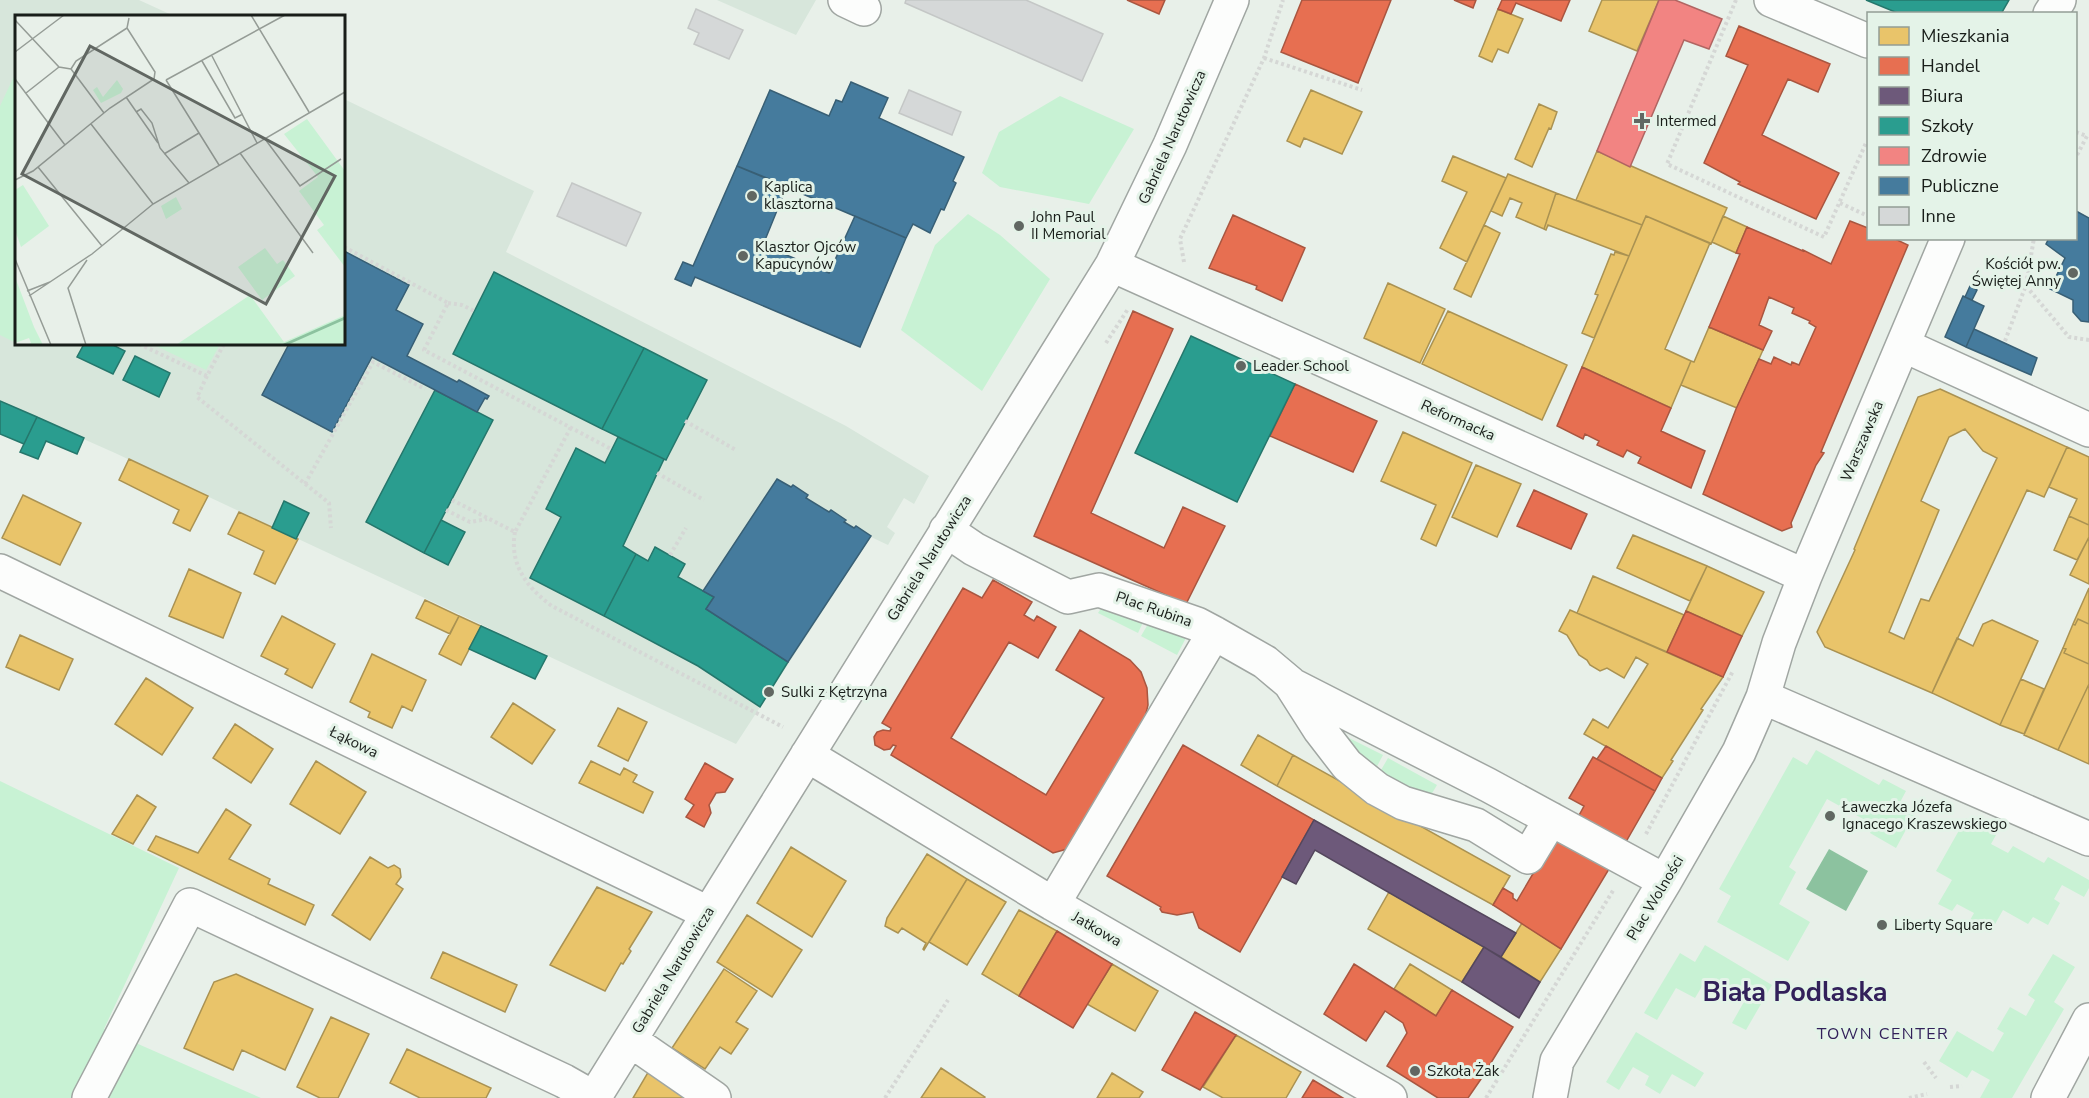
<svg xmlns="http://www.w3.org/2000/svg" width="2089" height="1098" viewBox="0 0 2089 1098" font-family="'Nunito Sans',sans-serif">
<style>
.built{fill:#d7e6db}
.green{fill:#c8f2d4}
.water{fill:#8cc29f}
.homes{fill:#e9c46a;stroke:#aa9252;stroke-width:1.5;fill-rule:evenodd}
.shops{fill:#e76f51;stroke:#a95640;stroke-width:1.5}
.offices{fill:#6d597a;stroke:#54475d;stroke-width:1.5}
.schools{fill:#2a9d8f;stroke:#25776c;stroke-width:1.5}
.health{fill:#f28482;stroke:#b16562;stroke-width:1.5}
.public{fill:#457b9d;stroke:#385f75;stroke-width:1.5}
.building{fill:#d5d8d8;stroke:#c4c7c6;stroke-width:1.5}
.lines{fill:none;stroke-linecap:round;stroke-linejoin:round}
.minor-casing{stroke:#a0a6a2;stroke-width:36}
.path{stroke:#d5d7d5;stroke-width:4;stroke-dasharray:3 3;stroke-linecap:butt}
.minor{stroke:#fcfdfc;stroke-width:33}
.poi-dot{fill:#616762;stroke:#e4f3e8;stroke-width:2}
.labels{text-anchor:middle;dominant-baseline:central;stroke-width:6;stroke-linejoin:round;paint-order:stroke}
.poi-label{font-size:15px;fill:#181d19;stroke:#e4f3e8;text-anchor:start}
.street-label{font-size:15px;fill:#181d19;stroke:#e4f3e8}
.neighbourhood-label{font-size:16px;letter-spacing:1.5px;fill:#32205a;stroke:#e4f3e8}
.town-label{font-size:27px;font-weight:bold;fill:#32205a;stroke:#e4f3e8}
.inset-river{fill:none;stroke:#8cc29f;stroke-width:3}
.inset-road{fill:none;stroke:#959c96;stroke-width:1.5}
.view{fill:#616762;fill-opacity:0.15;stroke:#616762;stroke-width:3}
.inset-edge{fill:none;stroke:#181d19;stroke-width:3}
</style>
<rect width="100%" height="100%" fill="#e8f0e9"/>
<!-- built -->
<path class="built" d="M0,0h139l35,16h-158v328h328v-245l190,92 -28,61 340,174 83,50 -15,28 -10,-6 -17,29 8,6 -7,12 -17,-8 -135,207 -621,-291 -115,-51z
M717,0h99l-20,35z"/>
<!-- green -->
<path class="green" d="M16,72v271l-16,-8v-229z
M1060,96l74,33 -45,75 -89,-17 -18,-14 17,-41z
M968,214l32,21 50,44 -68,112 -81,-61 34,-85z
M152,344h68l-14,26z
M1102,607l43,11 -7,15 -40,-20z
M1151,619l37,15 -11,21 -36,-19z
M1333,730l50,25 -10,19z
M1816,750l63,35 4,-6 23,12 -8,15 16,9 -18,33 -26,-15 4,-8 -47,-26 -38,68 7,5 -17,32 31,18 -22,39 -71,-39 14,-26 -12,-7 74,-132 14,8z
M1388,758l49,27 -9,15 -51,-23z
M0,781l179,87 -75,161 157,69h-261z
M1966,818l30,17 -5,9 17,9 5,-7 31,17 4,-6 41,23v8l-5,9 -22,-12 -8,14 6,4 -12,22 -15,-8 -5,7 -25,-14 -13,23 -21,-11 5,-9 -17,-9 -5,7 -14,-7 14,-24 -16,-9z
M1705,945l67,40 -26,45 -14,-7 13,-23 -38,-22 -12,20 -19,-10 -19,32 -13,-7 36,-60 15,9z
M2053,954l22,13 -21,35 10,7 -52,89h-32l10,-18 -18,-10 -5,8 -28,-17 18,-30 36,21 11,-19 -7,-4 13,-22 16,9 9,-16 -7,-5z
M1636,1032l68,41 -9,14 -23,-13 -12,20 -15,-9 4,-9 -16,-9 -14,23 -13,-8z"/>
<!-- water -->
<path class="water" d="M1829,849l39,22 -22,40 -40,-22z"/>
<!-- homes -->
<path class="homes" d="M1602,0h57l-22,51 -48,-20z
M1498,9l25,10 -15,34 -10,-4 -6,13 -13,-6z
M1311,90l51,22 -20,42 -38,-16 -4,9 -13,-6z
M1539,104l18,8 -6,17 -2,-1 -17,39 -17,-8z
M1597,151l130,57 -16,36 -65,-28 -4,9 -66,-25z
M1453,156l53,22 -39,84 -27,-14 27,-56 -25,-11z
M1508,174l48,19 -12,36 -28,-12 6,-14 -12,-5 -8,18 -11,-5z
M1556,193l86,32 -13,31 -81,-31 -2,5 -2,-1z
M1646,216l64,27 -45,106 26,12 -20,47 -89,-41z
M1723,216l24,11 -11,26 -24,-11z
M1484,225l16,8 -29,64 -17,-8z
M1615,252l14,4 -35,82 -12,-5 16,-38 -3,-1 16,-40 3,1z
M1388,283l57,26 -25,54 -56,-25z
M1448,311l119,54 -25,55 -120,-56z
M1709,327l54,23 -26,58 -56,-23 10,-24 3,1z
M1940,389l127,58 -23,50 -17,-7 -95,203 -107,-46 -8,-15 38,-82 -1,-1 64,-152zM1965,429l18,22 14,7 -68,143 -8,-2 -17,40 -15,-7 50,-122 -18,-9 28,-64z
M1403,432l69,31 -36,83 -15,-7 15,-34 -55,-24z
M2067,447l22,10v68l-20,-9 8,-17 -28,-12z
M129,459l79,37 -18,35 -17,-8 6,-13 -60,-30z
M1476,465l45,19 -24,53 -45,-20z
M23,495l58,28 -21,42 -58,-27z
M239,512l59,27 -23,45 -21,-10 10,-23 -36,-17z
M2069,516l20,9v12l-12,23 -23,-10z
M1633,535l74,31 -17,35 -73,-33z
M2089,537v47l-19,-9z
M1707,566l57,26 -22,44 -56,-25z
M189,569l52,24 -18,45 -54,-22z
M1593,576l91,39 -17,37 -90,-39z
M2089,588v36l-11,-5 -3,6 -2,-1z
M425,600l34,16 -9,18 -34,-16z
M1570,610l153,67 -22,32 2,1 -32,50 2,1 -11,17 -78,-44 9,-15 15,9 40,-64 -12,-7 -12,21 -17,-10 -7,3 -10,-6 -3,-5 -8,-5 -12,-20 -8,-4z
M282,616l53,28 -23,44 -27,-14 3,-5 -27,-13z
M459,616l22,10 -20,39 -22,-11z
M2078,619l11,5v40l-25,-11 2,-4 -3,-1 10,-24 2,1z
M1992,620l46,21 -38,84 -68,-32 25,-55 16,8 10,-22z
M20,635l53,24 -14,31 -53,-23z
M2063,648l3,1 -2,4 25,11v20l-31,66 -34,-15z
M372,654l54,26 -14,31 -10,-5 -10,22 -24,-11 2,-5 -20,-10z
M146,678l47,30 -31,47 -47,-31z
M2021,679l23,10 -20,45 -24,-9z
M2089,684v80l-31,-14z
M513,703l42,27 -23,34 -41,-27z
M618,708l29,14 -19,39 -30,-15z
M235,724l38,25 -22,34 -38,-25z
M1258,735l35,20 -16,31 -36,-21z
M1293,755l217,121 -17,29 -216,-119z
M316,761l50,31 -26,42 -50,-30z
M591,761l29,14 4,-7 13,7 -4,7 20,10 -10,21 -64,-30z
M137,795l19,12 -23,37 -21,-10z
M226,809l25,16 -22,34 41,20 -2,5 46,21 -9,20 -157,-75 8,-14 42,17z
M791,847l55,34 -34,56 -55,-34z
M927,854l40,25 -43,71 -1,-1 3,-6 -24,-15 -4,5 -13,-7 2,-8z
M370,857l18,11 6,-3 6,4 1,8 -5,7 7,5 -33,51 -38,-25z
M967,879l39,23 -39,63 -38,-23z
M597,887l55,25 -23,37 2,2 -8,13 -2,-1 -16,28 -55,-26z
M1389,892l95,55 -22,35 -94,-53z
M1019,910l38,21 -38,65 -37,-22z
M747,915l55,35 -30,47 -55,-35z
M1522,923l39,26 -21,33 -39,-25z
M443,952l74,33 -12,27 -74,-34z
M1112,964l46,27 -23,40 -48,-27z
M1410,964l42,26 -16,26 -42,-27z
M724,969l33,22 -21,31 12,7 -17,25 -11,-7 -15,22 -33,-21z
M236,974l77,35 -28,61 -43,-20 -9,20 -49,-22 30,-66z
M331,1017l38,17 -31,64h-18l-23,-11z
M1236,1035l65,37 -15,26h-63l-20,-11z
M407,1049l84,39 -5,10h-66l-30,-15z
M941,1068l44,29 -1,1h-63z
M650,1069l43,29h-60z
M1112,1073l31,19 -4,6h-42z"/>
<!-- shops -->
<path class="shops" d="M1127,0h38l-6,14z
M1302,0h89l-33,83 -77,-31z
M1454,0h22l-3,8z
M1502,0h68l-9,21 -45,-18 -5,11 -13,-5z
M1739,26l91,38 -12,28 -30,-13 -26,56 77,38 -23,46 -78,-35 2,-2 -36,-19 44,-98 -22,-9z
M1233,215l72,33 -23,53 -26,-12 1,-3 -48,-18z
M1850,221l18,7v10h25l15,7 -87,207 3,1 -8,12 -25,58 1,4 -10,4 -79,-37 33,-85 23,-50 12,5 3,-7 17,8 1,-3 7,3 17,-38 -7,-4 1,-2 -18,-8 2,-5 -25,-11 -10,28 13,6 -9,19 -54,-23 31,-73 -4,-1 11,-26 56,24v-1l28,14z
M1133,311l40,18 -82,184 73,35 19,-41 42,19 -39,78 -152,-68z
M1582,367l89,41 -10,23 44,20 -14,37 -53,-25 3,-6 -14,-7 -4,7 -26,-12 2,-4 -14,-7 -2,5 -26,-13z
M1295,384l82,37 -24,51 -83,-36z
M1534,490l53,24 -16,35 -54,-23z
M993,580l39,22 -8,13 10,6 3,-5 19,11 -18,31 -29,-16 -58,96 95,57 58,-97 -48,-28 24,-40 50,30 11,12 6,16 1,17 -4,17 -77,127 -14,4 -162,-98 5,-9 -3,-1 -3,4 -6,1 -9,-5 -1,-8 3,-5 6,-2 7,1 1,-3 -9,-5 81,-135 19,10z
M1686,611l56,25 -19,41 -56,-25z
M1183,745l131,75 -74,132 -41,-24 -6,-16 -16,3 -15,-3 -2,-3 1,-2 -54,-31z
M1606,746l56,32 -7,13 -58,-32z
M1593,757l62,34 -32,56 -47,-26 8,-15 -15,-8z
M705,763l28,16 -8,13 -9,1 -7,12 2,8 -7,14 -18,-10 8,-12 -9,-6z
M1558,831l54,33 -51,85 -68,-44 10,-17 10,6v4l4,3z
M1057,931l55,33 -39,64 -54,-32z
M1354,964l82,52 16,-26 61,37 -32,52 -13,19h-30l-51,-32 20,-33 -4,-10 -18,-12 -19,30 -42,-27z
M1195,1012l41,23 -36,55 -38,-20z
M1313,1080l30,18h-41z"/>
<!-- offices -->
<path class="offices" d="M1314,820l202,113 -15,24 -186,-107 -19,34 -14,-7z
M1484,947l56,35 -21,36 -57,-36z"/>
<!-- schools -->
<path class="schools" d="M1866,0h143l-8,14h-101z
M494,272l150,76 -42,81 -149,-75z
M1191,336l104,48 -58,118 -102,-49z
M84,344h27l14,7 -12,23 -36,-17z
M644,348l63,32 -41,80 -64,-31z
M135,356l35,17 -11,24 -36,-17z
M435,390l58,30 -69,133 -58,-31z
M0,401l37,16 -13,27 -24,-10z
M37,417l47,21 -7,16 -31,-13 -8,18 -18,-7z
M618,437l46,22 -41,87 13,8 -32,62 -74,-38 31,-61 -15,-8 30,-61 29,15z
M284,501l25,12 -13,26 -24,-11z
M441,520l24,12 -17,33 -24,-12z
M655,547l30,17 -7,13 36,20 -8,12 82,53 -28,45 -62,-41 -94,-50 32,-62 12,7z
M481,626l66,30 -12,23 -66,-30z"/>
<!-- health -->
<path class="health" d="M1659,0h16l47,19 -13,30 -25,-9 -54,127 -33,-16z"/>
<!-- public -->
<path class="public" d="M851,82l37,16 -9,20 85,39 -11,24 3,2 -12,27 -3,-1 -11,24 -17,-9 -7,14 -169,-72 33,-76 59,26 7,-16 6,2z
M737,166l50,20 -24,59 66,28 26,-57 51,22 -46,109 -165,-70 -4,9 -16,-7 8,-17 10,4z
M2076,211l13,7v104l-8,-1 -8,-9v-12l-23,-11 15,-31 -19,-14 3,-6h27z
M344,251l65,34 -13,25 27,14 -16,32 50,26 2,-2 30,16 -2,3 -2,-1 -8,14 -105,-55 -40,75 -70,-37 27,-51h55z
M1970,286l7,4 -5,10 -7,-3z
M1963,296l21,10 -18,41 -21,-10z
M1974,329l63,29 -6,17 -65,-28z
M777,479l14,8 2,-2 15,10 -2,3 23,14 2,-2 15,10 -2,2 10,6 2,-2 15,10 -83,126 -82,-53 8,-12 -11,-6z"/>
<!-- building -->
<path class="building" d="M906,0h120l77,34 -21,47 -177,-78z
M696,9l47,21 -14,29 -35,-15 5,-11 -11,-5z
M909,90l52,22 -9,23 -53,-22z
M572,183l69,30 -15,33 -69,-30z"/>
<g class="lines">
<defs>
<path id="minor" d="M845,0l19,9
M1771,0l97,41
M2050,14l9,-14
M1112,265l693,311
M1903,345l186,85
M946,530l28,19 94,48 31,-7 98,34 17,9 51,29 25,21 30,47 27,35 30,24 26,14 73,22 52,32 23,-38
M0,571l708,342
M1292,685l196,100 177,96
M1763,697l326,142
M807,755l246,149 337,194
M1053,904l161,-271
M630,1040l84,58
M89,1098l101,-193 374,176 30,17
M594,1098l518,-833 58,-120 62,-145
M1550,1098l7,-37 108,-180 74,-129 24,-55 16,-54 26,-67 143,-338
M2048,1098l41,-78"/>
</defs>
<!-- minor casing -->
<use href="#minor" class="minor-casing"/>
<!-- path -->
<path class="path" d="M1736,0l-69,164 157,73 42,-94
M1264,58l98,32
M2076,132l11,4 -11,21
M1840,203l28,13
M344,247l104,56 -24,47 187,99
M1184,262l-4,-23 84,-181 19,-58
M2026,286l43,51 20,3
M448,303l14,2 12,6
M2005,341l21,-56 8,-47
M1106,343l22,-34
M139,344l68,32 17,-32
M207,376l-10,21 132,106 2,25
M685,421l51,29
M657,473l47,27
M305,484l68,-122 52,27
M452,500l63,32 56,-105
M446,510l24,12 17,-3
M515,532c-6,32 12,56 37,74l231,121
M670,555l16,-27
M1646,834l87,-163
M1924,1062l12,16
M1950,1087l12,-1
M885,1098l63,-98
M1486,1098l128,-209
M1909,1098l18,-4"/>
<!-- minor -->
<use href="#minor" class="minor"/>
</g>
<!-- markers -->
<g class="poi-dot">
<path d="M1639 112h6v6h6v6h-6v6h-6v-6h-6v-6h6z"/>
<circle cx="752" cy="196" r="6"/>
<circle cx="1019" cy="226" r="6"/>
<circle cx="743" cy="256" r="6"/>
<circle cx="2073" cy="273" r="6"/>
<circle cx="1241" cy="366" r="6"/>
<circle cx="769" cy="692" r="6"/>
<circle cx="1830" cy="816" r="6"/>
<circle cx="1882" cy="925" r="6"/>
<circle cx="1415" cy="1071" r="6"/>
</g>
<g class="labels">
<!-- poi labels -->
<g class="poi-label">
<text x="1656" y="121">Intermed</text>
<text x="764" y="187">Kaplica<tspan x="764" dy="17">klasztorna</tspan></text>
<text x="1031" y="217">John Paul<tspan x="1031" dy="17">II Memorial</tspan></text>
<text x="755" y="247">Klasztor Ojców<tspan x="755" dy="17">Kapucynów</tspan></text>
<text x="2061" y="264" text-anchor="end">Kościół pw.<tspan x="2061" dy="17">Świętej Anny</tspan></text>
<text x="1253" y="366">Leader School</text>
<text x="781" y="692">Sulki z Kętrzyna</text>
<text x="1842" y="807">Ławeczka Józefa<tspan x="1842" dy="17">Ignacego Kraszewskiego</tspan></text>
<text x="1894" y="925">Liberty Square</text>
<text x="1427" y="1071">Szkoła Żak</text>
</g>
<!-- street labels -->
<g class="street-label">
<text transform="translate(1172 137) rotate(-66)">Gabriela Narutowicza</text>
<text transform="translate(1458 420) rotate(24)">Reformacka</text>
<text transform="translate(1862 441) rotate(-67)">Warszawska</text>
<text transform="translate(929 558) rotate(-58)">Gabriela Narutowicza</text>
<text transform="translate(1154 609) rotate(19)">Plac Rubina</text>
<text transform="translate(354 742) rotate(26)">Łąkowa</text>
<text transform="translate(1655 898) rotate(-59)">Plac Wolności</text>
<text transform="translate(1097 929) rotate(30)">Jatkowa</text>
<text transform="translate(673 970) rotate(-59)">Gabriela Narutowicza</text>
</g>
<!-- neighbourhood labels -->
<g class="neighbourhood-label">
<text x="1883" y="1034">TOWN CENTER</text>
</g>
<!-- town labels -->
<g class="town-label">
<text x="1795" y="992">Biała Podlaska</text>
</g>
</g>
<!-- overview -->
<g transform="translate(15 15)">
<rect width="330" height="330" fill="#e8f0e9"/>
<path d="M102,65l6,9 -2,4 -20,10 -8,-13 4,-3 6,10zM292,104l38,52v96l-28,-37 7,-5 -25,-34 19,-14 -34,-43zM8,170l26,41 -28,21 -6,-17v-40zM161,182l6,12 -16,10 -5,-13zM250,233l12,16 6,-4 12,16 -33,24 -24,-33zM0,262l19,50 9,18h-16l4,-2 -2,-5 -14,5zM235,280l34,47 61,-27v30h-169z" fill="#c8f2d4"/>
<path class="inset-river" d="M269,330l61,-27"/>
<path class="inset-road" d="M236,0l58,97M0,5l44,47 12,2M0,37l49,-37M197,41l45,87M187,46l33,57 8,-4M56,54l5,-8 51,-33M56,54l33,44M0,64l50,66M151,65l119,-65M151,65l53,85M11,78l33,-26M111,82l32,46M121,97l5,-3 11,14 8,25 29,35M76,109l62,80M250,124l35,47 41,-27M225,138l73,100M149,139l35,-21M23,152l64,79M0,165l18,-9 77,-63 44,-29 1,-7 -28,-44 2,-10M0,244l36,86M12,276l23,-9M14,281l63,-42 61,-50 192,-112M71,330l-18,-57 19,-28"/>
<path class="view" d="M75,31l245,130 -69,128 -244,-130z"/>
<rect width="330" height="330" class="inset-edge"/>
</g>
<!-- legend -->
<rect x="1867" y="12" width="210" height="228" fill="#e4f3e8" stroke="#929d95" stroke-width="1.5"/>
<rect x="1879" y="27" width="30" height="18" fill="#e9c46a" stroke="#929d95" stroke-width="1.5"/>
<text x="1921" y="42" font-size="18" fill="#181d19">Mieszkania</text>
<rect x="1879" y="57" width="30" height="18" fill="#e76f51" stroke="#929d95" stroke-width="1.5"/>
<text x="1921" y="72" font-size="18" fill="#181d19">Handel</text>
<rect x="1879" y="87" width="30" height="18" fill="#6d597a" stroke="#929d95" stroke-width="1.5"/>
<text x="1921" y="102" font-size="18" fill="#181d19">Biura</text>
<rect x="1879" y="117" width="30" height="18" fill="#2a9d8f" stroke="#929d95" stroke-width="1.5"/>
<text x="1921" y="132" font-size="18" fill="#181d19">Szkoły</text>
<rect x="1879" y="147" width="30" height="18" fill="#f28482" stroke="#929d95" stroke-width="1.5"/>
<text x="1921" y="162" font-size="18" fill="#181d19">Zdrowie</text>
<rect x="1879" y="177" width="30" height="18" fill="#457b9d" stroke="#929d95" stroke-width="1.5"/>
<text x="1921" y="192" font-size="18" fill="#181d19">Publiczne</text>
<rect x="1879" y="207" width="30" height="18" fill="#d5d8d8" stroke="#929d95" stroke-width="1.5"/>
<text x="1921" y="222" font-size="18" fill="#181d19">Inne</text>
</svg>
